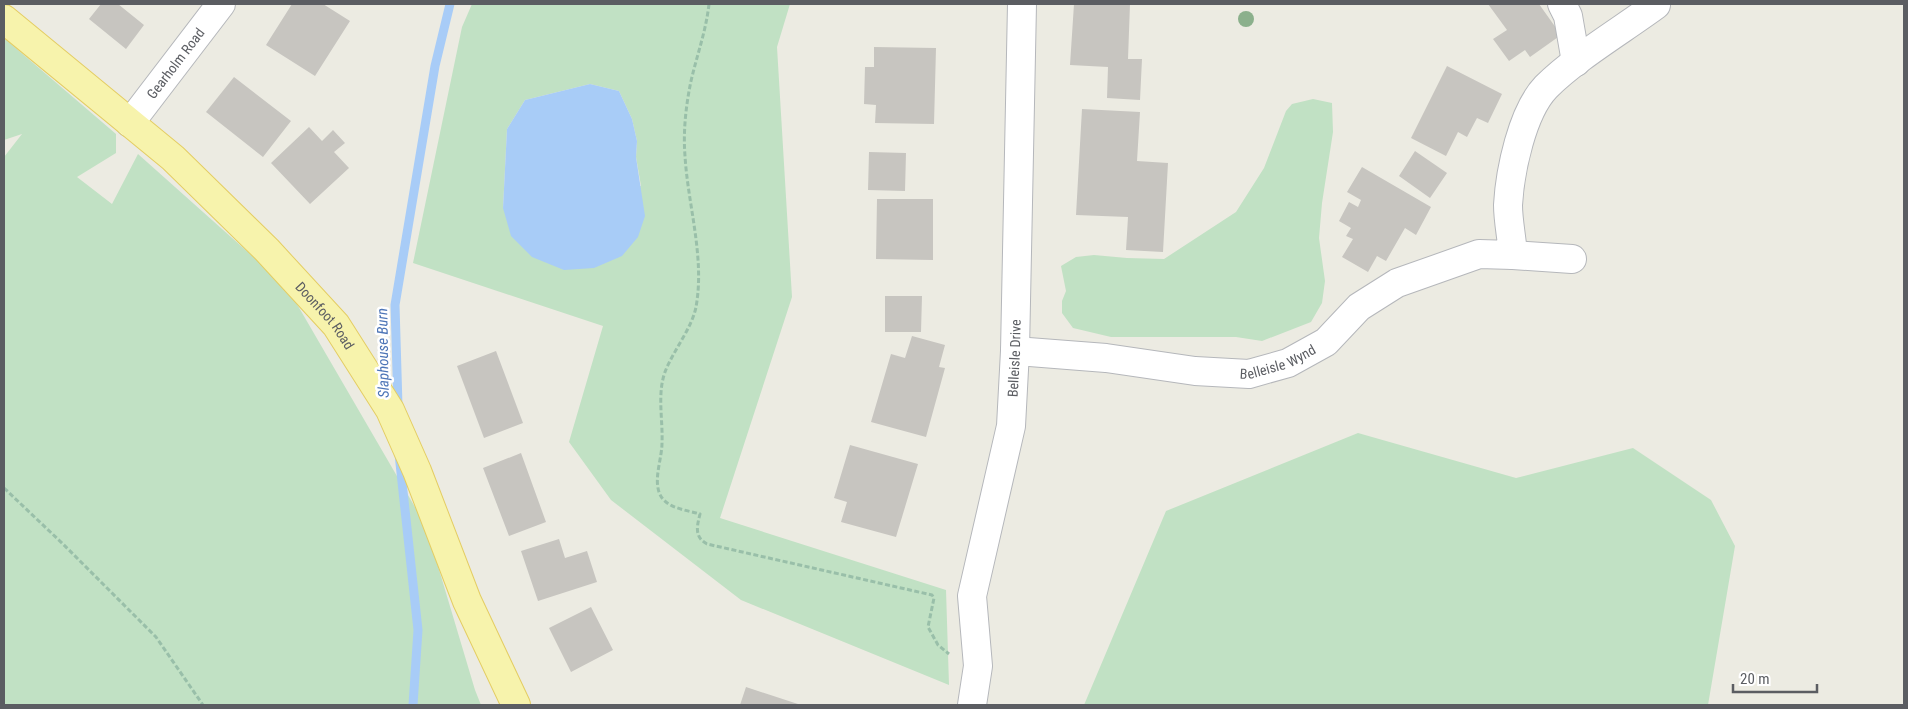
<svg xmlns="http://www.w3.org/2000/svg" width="1908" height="709" viewBox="0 0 1908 709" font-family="'Roboto Condensed',sans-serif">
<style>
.green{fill:#c1e1c4;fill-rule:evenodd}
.water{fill:#a8ccf7}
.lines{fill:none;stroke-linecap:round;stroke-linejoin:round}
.stream{stroke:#a8ccf7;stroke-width:9}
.building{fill:#c7c5c0}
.minor-casing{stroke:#b5b7bb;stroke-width:30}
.major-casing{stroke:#e4cd63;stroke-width:30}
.path{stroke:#99bfa9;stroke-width:3;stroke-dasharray:5 2.5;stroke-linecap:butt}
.minor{stroke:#fff;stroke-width:28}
.major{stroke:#f7f3ac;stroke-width:28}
.tree{fill:#8bb08c}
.labels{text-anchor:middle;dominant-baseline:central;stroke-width:5;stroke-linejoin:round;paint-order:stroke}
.street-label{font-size:14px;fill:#5b5d62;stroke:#fff}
.water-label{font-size:15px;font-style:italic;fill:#4d75b7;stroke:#fff}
</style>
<rect width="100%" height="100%" fill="#ecebe2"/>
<!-- green -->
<path class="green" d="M472,4h318l-13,43 15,250 -72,221 226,72 3,95 -208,-85 -130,-100 -42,-58 34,-116 -190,-63 49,-236zM590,84l29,7 13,28 5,22 -1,16 5,29 -138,22 4,-79 18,-29z
M4,38l112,96v19l-39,24 35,27 26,-50 149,133 139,239 49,164 6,15h-477v-548l18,-23 -18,6z
M1313,99l19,4 1,29 -11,71 -3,35 6,43 -3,22 -11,19 -49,19 -26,-4h-125l-38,-9 -11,-15v-12l4,-10 -5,-25 15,-9 18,-2 33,3 37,1 72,-47 28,-44 22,-57 6,-7z
M1358,433l158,45 117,-30 78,52 24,46 -27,159h-624l82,-194z"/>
<!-- water -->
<path class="water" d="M590,84l29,7 13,28 5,22 -1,16 9,59 -7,21 -16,19 -28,12 -30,2 -32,-13 -21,-21 -8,-28 4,-79 18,-29z"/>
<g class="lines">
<!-- stream -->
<path class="stream" d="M398,406l-3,-101 40,-239 15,-62
M399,454l19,176 -5,75"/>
</g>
<!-- building -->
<path class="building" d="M101,4h17l26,21 -18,24 -37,-30z
M292,4h31l27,17 -35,55 -49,-31z
M1074,4h56l-2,55h14l-2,41 -33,-2 1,-31 -38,-2z
M1488,4h51l22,31 -31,22 -5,-7 -16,11 -16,-22 14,-9z
M874,47l62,1 -2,76 -59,-1 1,-18 -12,-1 1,-37h9z
M1447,66l55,28 -14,29 -11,-5 -10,19 -9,-5 -12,24 -35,-18z
M234,77l57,44 -28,36 -57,-45z
M1082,109l58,3 -3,49 31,2 -5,89 -37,-2 2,-33 -52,-2z
M309,127l13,14 11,-11 12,13 -11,9 15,16 -39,36 -39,-41z
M1415,151l32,22 -17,25 -31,-22z
M869,152l37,1 -1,38 -37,-1z
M1362,167l69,40 -15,28 -11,-7 -19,33 -9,-5 -9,16 -26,-15 11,-18 -7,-3 5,-8 -12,-7 10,-19 9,5 3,-7 -14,-8z
M877,199h56v61l-57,-1z
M885,296h37l-1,36h-36z
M912,336l33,9 -6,22 6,1 -19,69 -55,-15 20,-68 14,4z
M496,351l27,72 -39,15 -27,-72z
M850,445l68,19 -22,73 -55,-15 6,-20 -13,-4z
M521,453l25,69 -37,14 -26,-68z
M559,539l6,19 22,-7 10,31 -59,19 -17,-50z
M591,607l22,43 -42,22 -22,-44z
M746,687l55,18h-61z"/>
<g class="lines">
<defs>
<g id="minor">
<path d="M1562,4l6,12 8,46"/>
<path id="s1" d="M130,123l91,-119"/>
<path d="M1513,255l59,4"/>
<path id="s2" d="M1015,351l91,7 89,13 54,3 39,-11 38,-21 33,-35 38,-24 82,-29 34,1c-1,-16 -5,-34 -5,-50 2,-34 14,-93 38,-118 29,-29 76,-57 110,-82"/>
<path id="s3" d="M972,705l6,-39 -6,-70 39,-170 4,-75 7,-347"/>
</g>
<g id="major">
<path id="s4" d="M4,19l169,139 94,92 69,75 54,85 27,61 50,130 49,104"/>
</g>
</defs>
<!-- minor casing -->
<use href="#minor" class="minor-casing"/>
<!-- major casing -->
<use href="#major" class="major-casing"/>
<!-- path -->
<path class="path" d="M709,4c-3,27 -12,51 -18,77 -5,24 -8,50 -6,75 3,50 20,101 11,151 -4,21 -23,44 -31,65 -8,22 -2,48 -3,71 0,15 -8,34 -3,49 5,16 27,18 41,22 -3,12 -6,23 7,30l225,51 2,3 -6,29 10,18 11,9
M4,488l59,56 93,93 47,68"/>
<!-- minor -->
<use href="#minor" class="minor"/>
<!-- major -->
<use href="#major" class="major"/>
</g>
<!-- trees -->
<circle class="tree" cx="1246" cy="19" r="8"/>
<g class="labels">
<!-- street labels -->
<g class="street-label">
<text stroke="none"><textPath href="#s1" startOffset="75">Gearholm Road</textPath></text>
<text stroke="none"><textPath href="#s4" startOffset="438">Doonfoot Road</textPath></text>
<text stroke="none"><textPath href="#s3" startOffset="352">Belleisle Drive</textPath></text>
<text stroke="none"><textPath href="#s2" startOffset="266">Belleisle Wynd</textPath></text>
</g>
<!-- water labels -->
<g class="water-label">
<text transform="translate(383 353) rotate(-91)">Slaphouse Burn</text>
</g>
</g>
<!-- border -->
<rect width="1908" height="709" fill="none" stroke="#5b5d62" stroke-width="10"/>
<!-- scale -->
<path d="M1733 684v8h84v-8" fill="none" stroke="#5b5d62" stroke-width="2.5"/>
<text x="1740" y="684" font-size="15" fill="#5b5d62" stroke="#ffffff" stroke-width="4" paint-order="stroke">20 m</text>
</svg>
